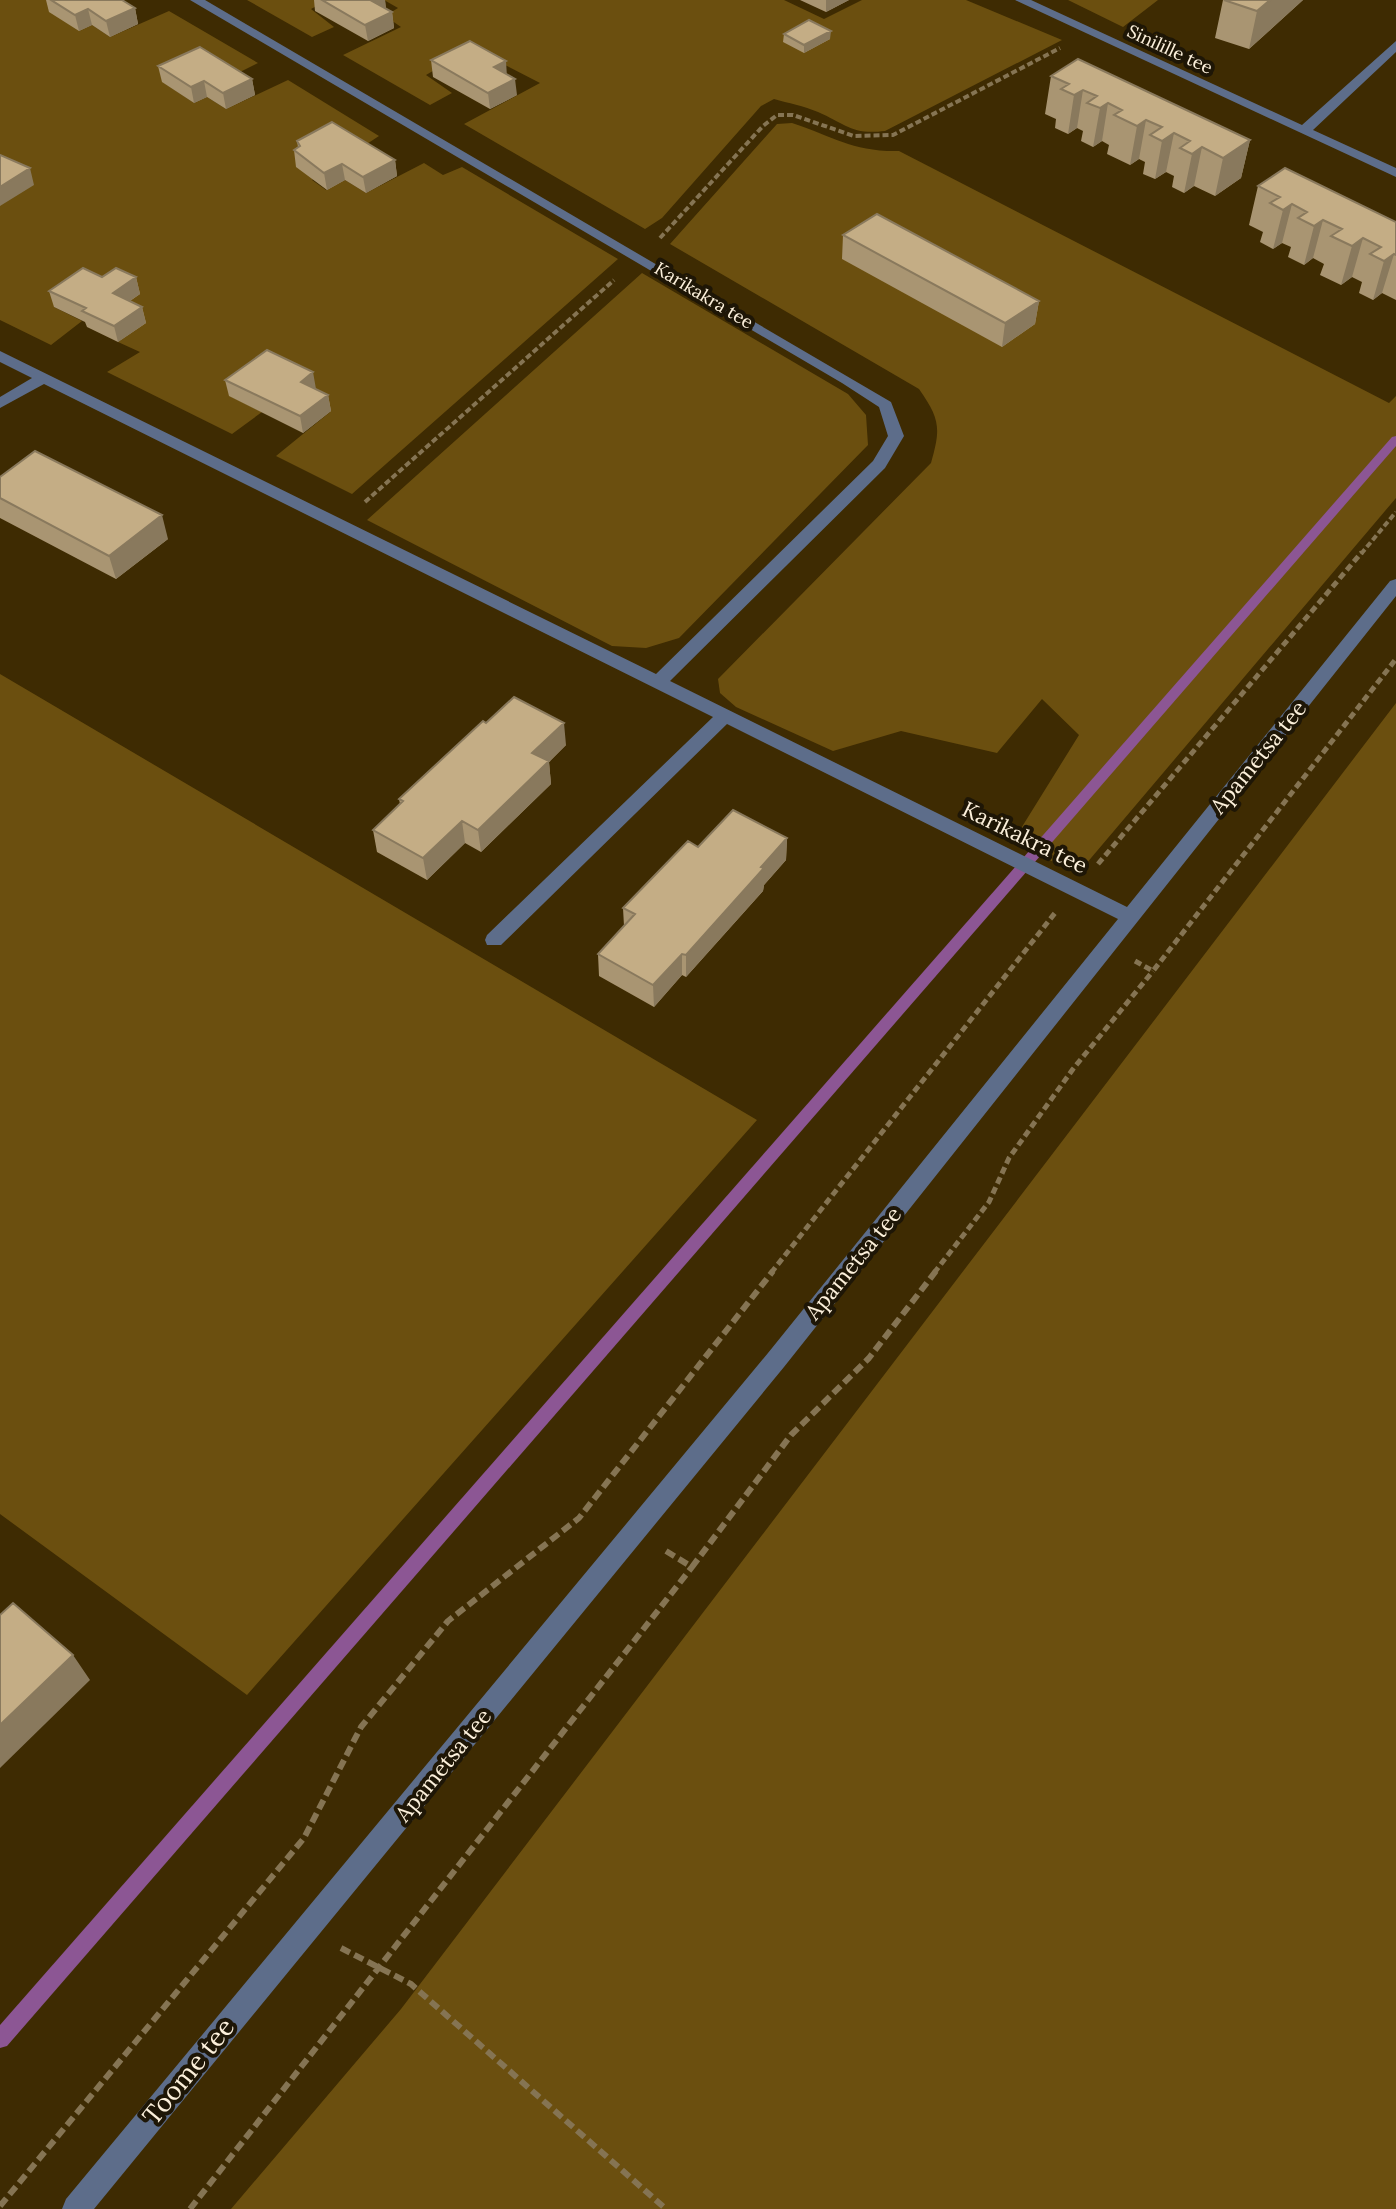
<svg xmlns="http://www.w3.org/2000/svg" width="1396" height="2209" viewBox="0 0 1396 2209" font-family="Lora,serif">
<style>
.green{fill:#6b4f0f}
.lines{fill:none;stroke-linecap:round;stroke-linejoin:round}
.stream{fill:#8c5694;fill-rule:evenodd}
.path-far2{stroke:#857453;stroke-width:4;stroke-dasharray:6 3;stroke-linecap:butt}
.path-far1{stroke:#857453;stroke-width:5;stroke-dasharray:7 4;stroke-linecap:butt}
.path{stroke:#857453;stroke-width:6;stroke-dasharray:10 5;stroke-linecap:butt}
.minor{fill:#5d6d8a;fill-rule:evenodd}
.wall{fill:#a99572}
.shaded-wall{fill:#89795d}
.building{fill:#c4ad85;stroke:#89795d;stroke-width:2}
.labels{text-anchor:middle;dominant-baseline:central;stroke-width:8;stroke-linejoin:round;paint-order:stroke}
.far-street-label{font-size:18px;fill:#fcf0db;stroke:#1e1606}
.street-label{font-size:22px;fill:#fcf0db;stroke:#1e1606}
.near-street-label{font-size:26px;fill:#fcf0db;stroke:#1e1606}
</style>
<rect width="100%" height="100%" fill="#3e2b02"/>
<!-- green -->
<path class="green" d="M0,0h77l2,31 13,-6 18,12 59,-26 89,52 -30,15 -65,4 31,21 13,-6 19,12 62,-29 91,56 -67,44 14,10 19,-10 21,13 58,-30 19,12 19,-8 156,92 -266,235 -76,-38 54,-44 -100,-16 32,16 -30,22 -125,-62 33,-20 -22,-10 27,-19 -27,-14 21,-16 -85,14 28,14 -31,24 -51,-25z
M247,0h81l-17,9 23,18 -22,10z
M384,0h400l40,19 38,-19h104l96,40 -177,91c-34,4 -39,-7 -67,-19 -14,-6 -30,-9 -44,-13l-13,7 -99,112 -17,11 -181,-105 76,-41 -68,-35 -46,27 26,18 -22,12 -87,-50 58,-28 -16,-11 13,-8z
M1068,0h90l-35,27z
M792,123c42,14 61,29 107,28l490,252 7,-7v102l-316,373 -34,-12 -26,-29 59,-95 -37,-36 -45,54 -96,-22 -68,20 -97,-44 -16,-14 -2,-14 213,-216c10,-35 9,-44 -12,-74l-249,-145 107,-120z
M642,273l206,121 18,21 2,30 -189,193 -33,10 -34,-2 -245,-126z
M0,674l757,446 -510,575 -247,-181z
M1396,703v1506h-1165l170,-200z"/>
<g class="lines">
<!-- stream -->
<path class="stream" d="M1396,436v10l-1389,1600 -7,2v-23l1392,-1588z"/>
<!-- path-far2 -->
<path class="path-far2" d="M660,238l103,-112 14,-11h16l61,21 39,-1 167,-87
M365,502l249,-222
M1361,554l35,-42"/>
<!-- path-far1 -->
<path class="path-far1" d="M1098,864l264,-312
M1135,961l18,10 243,-312
M771,1273l284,-360
M934,1273l55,-71 20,-44 64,-89 80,-98"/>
<!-- path -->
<path class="path" d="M666,1551l26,16 99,-132 78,-77 67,-87
M341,1948l70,36 255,225
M0,2206l304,-368 57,-111 87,-106 131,-103 194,-247
M190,2209l502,-642"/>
<!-- minor -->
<path class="minor" d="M190,0h15l686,402 13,34 -19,32 -215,213 457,226 263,-326 6,-2v17l-612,771 -690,842h-32l4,-10 702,-846 350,-434 -391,-195 -226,221h-14l-2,-5 2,-5 226,-218 -669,-333 -44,24v-11l32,-19 -32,-16v-11l656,323 217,-213 15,-25 -9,-29 -37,-24z
M1015,0h16l271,125 94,-84v11l-83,78 83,38v9z"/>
</g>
<!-- wall -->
<path class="wall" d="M46,0h76l13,8 3,16 -28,13 -18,-12 -13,6 -30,-19z
M314,0h71l1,9 6,3 2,16 -26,13 -53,-30z
M800,0h49l-23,12z
M1223,0h80l-54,49 -34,-11z
M784,34l46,5 -26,14 -21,-11z
M431,60l86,35 -27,14 -57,-32z
M158,66l94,13 3,16 -29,14 -19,-12 -13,6 -32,-21z
M1051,76l199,64 -9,38 -26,18 -21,-10 -10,7 -12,-6 2,-11 -8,-4 -11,7 -12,-5 2,-12 -6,-3 -9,6 -23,-11 2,-9 -7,-4 -9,6 -12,-6 2,-10 -6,-3 -9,6 -13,-6 1,-9 -11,-5z
M297,141l98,19 2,16 -31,17 -21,-13 -18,10 -31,-23 -2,-17 4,-3z
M1258,186l138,36v78l-14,-7 -9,7 -14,-7 3,-11 -10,-5 -11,8 -21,-10 4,-11 -11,-6 -9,7 -16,-8 3,-10 -9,-4 -9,6 -13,-7 3,-10 -14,-7z
M843,235l196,66 -4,23 -33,23 -160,-88z
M136,277l4,17 -10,7 12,6 4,16 -28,19 -31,-15 -2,-5 -31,-15 -5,-16z
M225,380l91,9 12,6 3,16 -28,22 -74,-37z
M0,477l168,62 -52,40 -116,-61z
M486,723l80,22 -17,17 2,22 -70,68 -16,-9 -38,37 -50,-28 -4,-22 27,-26 -1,-5z
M787,838l-1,22 -22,25 -1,6 -77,86 -4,-2 -28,32 -55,-31 -1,-22 26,-28 -1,-18 75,-61z"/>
<!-- shaded-wall -->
<path class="shaded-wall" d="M375,0h10l1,12 -14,-11z
M826,0h23l-23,12z
M1270,0h33l-54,49 8,-38z
M135,8l3,16 -28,13 -4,-16z
M88,9l4,16 -13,6 -4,-16z
M392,12l2,16 -26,13 -3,-16z
M831,31l-1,8 -26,14v-8z
M506,61l1,16 -13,-10z
M252,79l3,16 -29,14 -3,-16z
M515,79l2,16 -27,14 -2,-16z
M204,81l3,16 -13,6 -3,-16z
M1083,90l-6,38 -9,6 6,-39z
M1108,103l-6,38 -9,6 7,-39z
M1146,120l-7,39 -9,6 7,-39z
M1174,133l-8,39 -11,7 7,-38z
M1250,140l-9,38 -26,18 8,-38z
M1202,147l-8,39 -10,7 8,-39z
M395,160l2,16 -31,17 -3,-16z
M342,164l3,16 -18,10 -3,-17z
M30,168l4,17 -34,21v-19z
M1292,204l-10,39 -9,6 10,-39z
M1323,220l-10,38 -9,7 10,-39z
M1363,238l-11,39 -11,8 11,-39z
M1394,254l-12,39 -9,7 11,-39z
M136,277l4,17 -22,15 -5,-16z
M1039,301l-4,23 -33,23 3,-24z
M142,307l4,16 -28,19 -4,-16z
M313,372l3,17 -15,-7z
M328,395l3,16 -28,22 -3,-17z
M162,515l6,24 -52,40 -7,-23z
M564,723l2,22 -17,17 2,22 -70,68 -3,-22 54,-77z
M462,821l3,22 -38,37 -4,-22z
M787,838l-1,22 -22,25 -1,6 -77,86v-22l75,-88z
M682,954v21l-28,32 -1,-22z
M73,1655l17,25 -90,88v-43z"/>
<!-- building -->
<path class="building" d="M51,0h71l13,8 -29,13 -18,-12 -13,6z
M322,0h53l-3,1 20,11 -27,13z
M1224,0h46l-13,11z
M809,20l22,11 -27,14 -20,-11z
M470,41l36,20 -12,6 21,12 -27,14 -57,-33z
M200,47l52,32 -29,14 -19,-12 -13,6 -33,-21z
M1078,59l172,81 -27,18 -21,-11 -10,7 -12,-6 10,-7 -16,-8 -12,8 -12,-6 12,-8 -16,-7 -9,6 -23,-11 8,-5 -14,-7 -8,5 -13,-5 10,-7 -14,-6 -9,5 -13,-6 8,-5 -18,-8z
M332,122l63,38 -32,17 -21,-13 -18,9 -30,-23 6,-4 -3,-5z
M0,155l30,13 -30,19z
M1285,168l111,54v33l-2,-1 -10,7 -14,-7 11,-7 -18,-9 -11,8 -21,-10 11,-7 -19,-9 -9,6 -16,-8 9,-6 -15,-8 -9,6 -13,-7 10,-6 -22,-11z
M877,214l162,87 -34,22 -162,-88z
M83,268l19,9 14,-9 20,9 -23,16 29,14 -28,19 -32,-15 4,-3 -37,-17z
M267,350l46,22 -12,10 27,13 -28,21 -75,-36z
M35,451l127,64 -53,41 -109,-58v-21z
M514,697l50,26 -32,30 17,8 -71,69 -16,-9 -39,37 -50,-28 30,-29 -4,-2 84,-78 3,2z
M733,810l54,28 -26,29 3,1 -78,87 -4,-1 -29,31 -55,-31 37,-40 -12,-6 65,-67 10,6z
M13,1603l60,52 -73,70v-110z"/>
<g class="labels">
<!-- far-street labels -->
<g class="far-street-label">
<text transform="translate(1170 49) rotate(25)">Sinilille tee</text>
<text transform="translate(704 295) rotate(31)">Karikakra tee</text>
</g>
<!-- street labels -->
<g class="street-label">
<text transform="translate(1258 757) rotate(-51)">Apametsa tee</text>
<text transform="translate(1025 837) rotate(26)">Karikakra tee</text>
<text transform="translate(853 1263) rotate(-51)">Apametsa tee</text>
<text transform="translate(443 1765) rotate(-51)">Apametsa tee</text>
</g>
<!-- near-street labels -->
<g class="near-street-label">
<text transform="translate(188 2071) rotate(-51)">Toome tee</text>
</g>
</g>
</svg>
